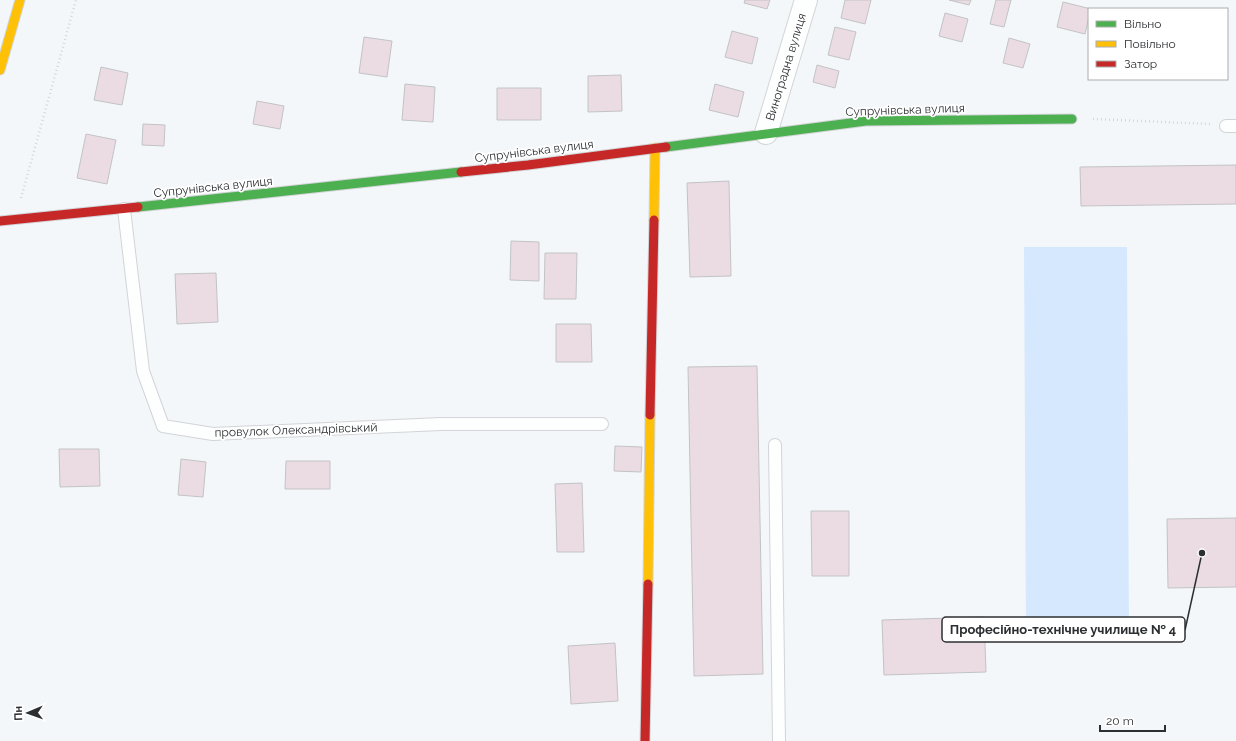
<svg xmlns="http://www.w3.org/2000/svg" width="1236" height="741" viewBox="0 0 1236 741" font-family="Raleway,sans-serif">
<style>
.green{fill:#d5e8fd}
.building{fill:#ebdce3;stroke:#c2c3c4}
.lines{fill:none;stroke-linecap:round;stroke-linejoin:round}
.lane-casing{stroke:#d2d4d7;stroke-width:14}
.street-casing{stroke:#d2d4d7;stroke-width:24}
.fast-casing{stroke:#d2d4d7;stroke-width:11}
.slow-casing{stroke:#d2d4d7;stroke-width:11}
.jam-casing{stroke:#d2d4d7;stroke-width:11}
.path{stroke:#d5d7d7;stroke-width:2.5;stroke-dasharray:1 3;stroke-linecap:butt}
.lane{stroke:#fdfefe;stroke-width:12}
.street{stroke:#fdfefe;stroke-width:22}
.fast{stroke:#4caf50;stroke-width:9}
.slow{stroke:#ffc107;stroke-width:9}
.jam{stroke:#c62828;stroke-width:9}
.labels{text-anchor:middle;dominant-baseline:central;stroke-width:3.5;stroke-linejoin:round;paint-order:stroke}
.street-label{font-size:12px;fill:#2c2f31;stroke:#fff}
.leader{fill:none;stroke:#2c2f31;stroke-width:1.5}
.callout-dot{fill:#2c2f31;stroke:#fff;stroke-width:1.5}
.callout{fill:#fff;stroke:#2c2f31;stroke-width:1.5}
.callout-label{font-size:13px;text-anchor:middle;font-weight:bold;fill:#2c2f31}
</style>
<rect width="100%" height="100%" fill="#f4f7fa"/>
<!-- green -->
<path class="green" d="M1024,247h103l2,394h-103z"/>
<!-- building -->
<path class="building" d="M745,0h25l-3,9 -23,-6z
M845,0h26l-6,24 -24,-6z
M949,0h22l-2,5z
M996,0h15l-7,27 -14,-3z
M1063,2l28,7h-2v8l-4,17 -28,-7z
M945,13l23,6 -6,23 -23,-6z
M835,27l21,5 -7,28 -21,-5z
M732,31l26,7 -6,26 -27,-7z
M364,37l28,4 -5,36 -28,-4z
M1009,38l21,6 -7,24 -20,-5z
M817,65l22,6 -4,17 -22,-6z
M101,67l27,6 -6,32 -28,-5z
M621,75l1,36 -34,1v-36z
M405,84l30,3 -2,35 -31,-2z
M715,84l29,8 -6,25 -29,-7z
M497,88h44v32h-44z
M257,101l27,5 -4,23 -27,-5z
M143,124l22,1 -1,21 -22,-1z
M86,134l30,6 -9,44 -30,-6z
M1236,165v39l-155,2 -1,-39z
M729,181l2,95 -41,1 -3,-94z
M511,241l28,1v39l-29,-1z
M545,253h32l-1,46h-32z
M216,273l2,49 -41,2 -2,-50z
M556,324h35l1,38h-36z
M757,366l6,308 -69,2 -6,-309z
M615,446l27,1 -1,25 -27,-1z
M59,449h40l1,37 -40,1z
M181,459l25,3 -3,35 -25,-2z
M286,461h44v28h-45z
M582,483l2,69h-27l-2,-68z
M811,511h38v65h-37z
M1236,518v69l-68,1 -1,-69z
M984,617l2,55 -102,3 -2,-55z
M615,643l3,58 -47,3 -3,-58z"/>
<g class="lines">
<defs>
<path id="lane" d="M1226,126h10
M124,209l19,162 20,55 50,8 228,-10h161
M775,445l4,296"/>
<path id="street" d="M766,133l40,-133"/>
<path id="fast" d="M666,147l200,-26 206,-2
M138,207l323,-35"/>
<path id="slow" d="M0,70l20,-70
M654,220l1,-72
M648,584l2,-169"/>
<path id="jam" d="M461,172l67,-7 138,-18
M0,221l138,-14
M650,415l4,-195
M645,741l3,-157"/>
</defs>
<!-- lane casing -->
<use href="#lane" class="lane-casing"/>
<!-- street casing -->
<use href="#street" class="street-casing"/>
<!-- fast casing -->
<use href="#fast" class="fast-casing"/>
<!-- slow casing -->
<use href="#slow" class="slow-casing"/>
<!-- jam casing -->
<use href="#jam" class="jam-casing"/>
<!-- path -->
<path class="path" d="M1093,119l117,5
M21,198l55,-198"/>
<!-- lane -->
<use href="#lane" class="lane"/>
<!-- street -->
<use href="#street" class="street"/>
<!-- fast -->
<use href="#fast" class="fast"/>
<!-- slow -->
<use href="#slow" class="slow"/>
<!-- jam -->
<use href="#jam" class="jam"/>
</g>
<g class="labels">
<!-- street labels -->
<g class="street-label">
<text transform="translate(786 67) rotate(-73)">Виноградна вулиця</text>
<text transform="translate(905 110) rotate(-2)">Супрунівська вулиця</text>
<text transform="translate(534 151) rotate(-7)">Супрунівська вулиця</text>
<text transform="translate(213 187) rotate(-6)">Супрунівська вулиця</text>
<text transform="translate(296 430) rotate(-2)">провулок Олександрівський</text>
</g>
</g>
<!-- callouts -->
<path class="leader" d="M1202 553L1185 630"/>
<circle class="callout-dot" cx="1202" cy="553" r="4"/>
<rect class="callout" x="942" y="617" width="243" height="25" rx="4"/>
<g class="callout-label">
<text x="1063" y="634">Професійно-технічне училище № 4</text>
</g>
<!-- legend -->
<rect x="1088" y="8" width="140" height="72" fill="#ffffff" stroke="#abacad"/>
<rect x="1096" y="21" width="20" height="6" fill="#4caf50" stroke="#abacad"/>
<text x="1124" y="28" font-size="12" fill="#2c2f31">Вільно</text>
<rect x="1096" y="41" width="20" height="6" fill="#ffc107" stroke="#abacad"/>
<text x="1124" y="48" font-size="12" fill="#2c2f31">Повільно</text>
<rect x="1096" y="61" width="20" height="6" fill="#c62828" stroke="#abacad"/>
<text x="1124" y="68" font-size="12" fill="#2c2f31">Затор</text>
<!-- north arrow -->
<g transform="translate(28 713) rotate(268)" stroke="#ffffff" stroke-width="3" paint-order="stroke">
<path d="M0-3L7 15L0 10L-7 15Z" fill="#2c2f31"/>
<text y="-6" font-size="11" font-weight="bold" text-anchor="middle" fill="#2c2f31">Пн</text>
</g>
<!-- scale -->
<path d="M1100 725v6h65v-6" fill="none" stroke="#2c2f31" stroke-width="2"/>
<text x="1106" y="725" font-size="12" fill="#2c2f31" stroke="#ffffff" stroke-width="3" paint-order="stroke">20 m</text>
</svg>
